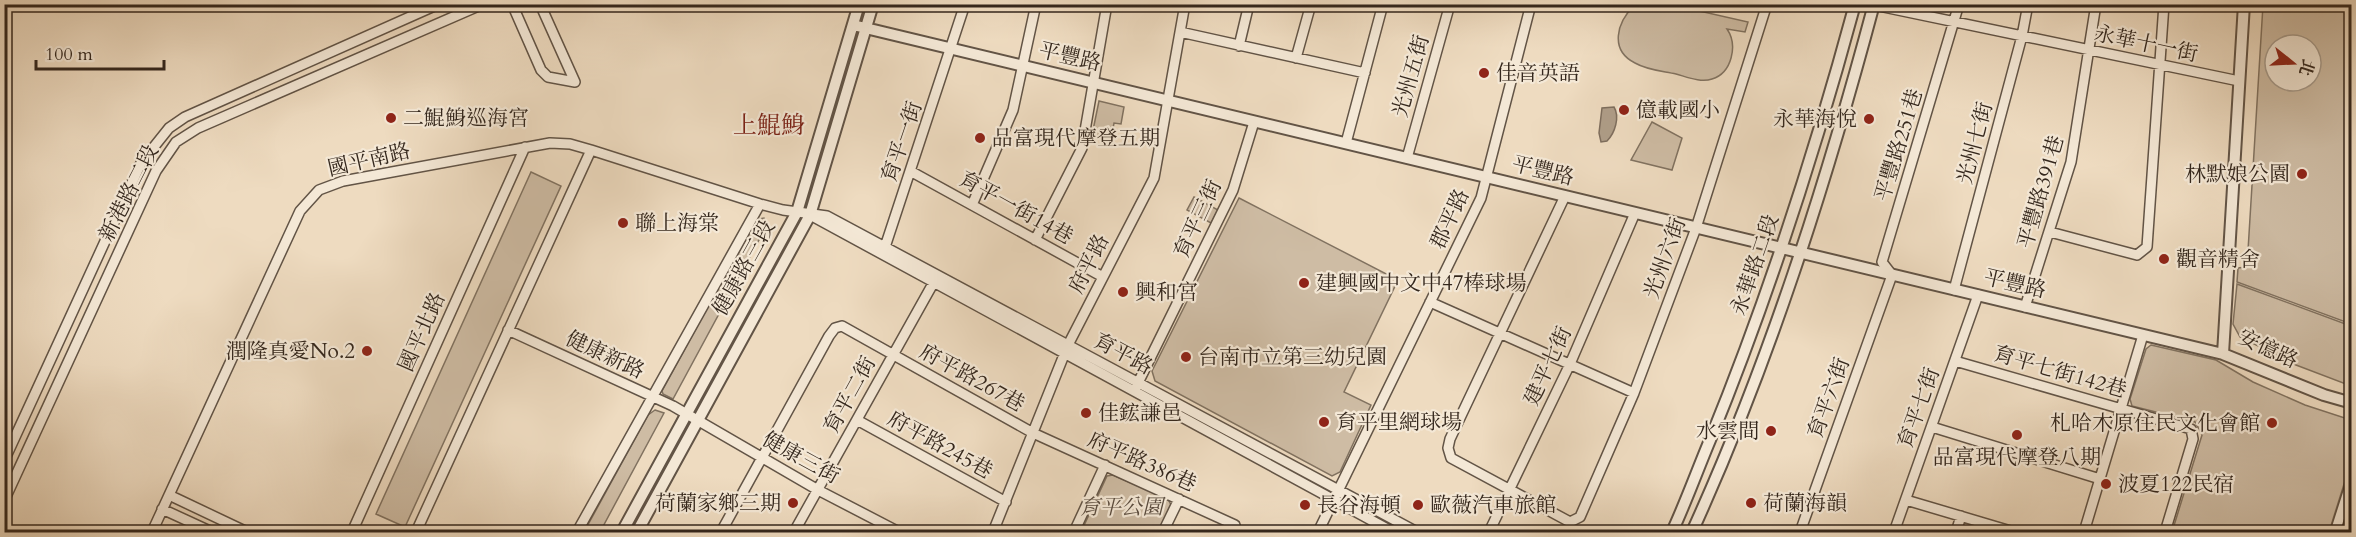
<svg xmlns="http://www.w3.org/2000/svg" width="2356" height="537" viewBox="0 0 2356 537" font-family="Cardo,'Noto Serif TC',serif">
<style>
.green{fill:#cebca4;stroke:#817260;stroke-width:1.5;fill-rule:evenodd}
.water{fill:#af9e89;stroke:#7e6e5e;stroke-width:1.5}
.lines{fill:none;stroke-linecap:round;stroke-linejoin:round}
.minor-casing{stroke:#625446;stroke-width:12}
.tertiary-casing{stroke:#625446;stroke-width:14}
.minor{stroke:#f4e8d6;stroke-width:9}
.tertiary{stroke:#f4e8d6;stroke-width:10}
.poi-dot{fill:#8f2418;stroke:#f4e8d6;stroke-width:2}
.labels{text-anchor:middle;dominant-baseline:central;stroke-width:4.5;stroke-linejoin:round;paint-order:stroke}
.street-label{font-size:21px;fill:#34271d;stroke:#f4e8d6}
.poi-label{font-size:21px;fill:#34271d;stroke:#f4e8d6;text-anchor:start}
.park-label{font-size:21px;font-style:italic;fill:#5a4c3f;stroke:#f4e8d6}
.quarter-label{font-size:24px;fill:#7a1f14;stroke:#f4e8d6}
</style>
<rect width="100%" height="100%" fill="#eedbc0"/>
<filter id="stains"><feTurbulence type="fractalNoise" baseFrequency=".00333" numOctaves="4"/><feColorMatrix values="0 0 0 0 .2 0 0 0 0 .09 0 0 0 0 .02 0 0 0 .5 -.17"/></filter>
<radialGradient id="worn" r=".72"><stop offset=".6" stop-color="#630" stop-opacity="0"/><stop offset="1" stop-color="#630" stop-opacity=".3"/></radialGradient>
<!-- green -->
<path class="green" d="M1632,5h41l75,17 -3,10 -18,-3c11,16 5,44 -15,50 -11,4 -25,-2 -36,-5 -14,-3 -29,-4 -41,-11 -26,-13 -18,-41 -1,-57z
M2263,5h88v319l-114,-42 1,-14 9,-1zM2275,45h36v36h-36z
M1099,101l25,6 -3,17 -7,-1 -3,16 -19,-4z
M1652,122l30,16 -10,32 -41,-10z
M531,172l30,14 -156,341 -29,-13z
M1194,197l24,13 -7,13 -24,-13z
M1239,198l159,82 -54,112 27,13 -31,67 -8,4 -177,-95 -3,-10z
M764,218l3,7 -94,174 -10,-5 -1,-3 93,-171z
M2237,284l114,42v60l-55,-21 -56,-28 -7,-13z
M2151,345l65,15 37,22 52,23 46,15v42l-22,70h-157l30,-97 -7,-13 -63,-16 -2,-7 16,-50z
M655,410l9,3 -64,119h-16l64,-117z
M1113,475l55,24 3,6 -13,27h-77l26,-56z"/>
<!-- water -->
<path class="water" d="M1614,107c6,10 1,26 -7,34l-6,1 -2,-9 3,-25z"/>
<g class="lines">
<defs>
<path id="minor" d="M512,4l29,66 7,7 27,5 -35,-78
M1869,4l370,77
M1180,32l185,41
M1239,46l10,-42
M1296,58l15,-54
M1346,143l37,-139
M1407,158l43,-154
M912,172l191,105
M1565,196l-115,243 -2,9 3,10 119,64 10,-5 54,-124 62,-165 71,-224
M972,205l41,-95 23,-106
M812,216l581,316
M2050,232l87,23 10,-8 17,-243
M1035,240l47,-92 25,-144
M885,247l80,-243
M1954,290l68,-254 6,-32
M1430,302l204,91
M2025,307l46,-145 25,-158
M508,330l165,76 145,84 81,42
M1955,361l236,68 2,10 -28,93
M1136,387l97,-197 21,-68
M857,420l149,82
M1932,427l168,52
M4,461l137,-298 28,-35 16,-11 254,-113
M169,495l78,37
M1906,500l108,32
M4,501l152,-330 20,-29 22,-14 285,-124
M162,509l50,23
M152,532l148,-321 19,-21 24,-9 207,-38 20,1 21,6 169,54 23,6 44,6 590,316
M352,532l173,-385
M416,532l175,-382
M577,532l183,-328
M721,532l108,-196 6,-8 7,-2 191,107 202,92 1,7
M794,532l141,-252
M993,532l75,-187 86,-167 31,-174
M1074,532l31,-67
M1163,532l16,-33
M1318,532l163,-334 50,-194
M1489,532l81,-168 65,-151
M1800,532l92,-257 -10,-13 77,-258
M1894,532l84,-237
M1956,532l5,-16
M2084,532l59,-197
M2335,532l17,-53"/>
<path id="tertiary" d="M853,25l1370,329 101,41 28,8
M2223,354l21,-350
M622,532l175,-320 62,-208
M637,532l173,-317 63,-211
M1672,532c14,-30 25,-61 38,-92 58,-142 105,-288 145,-436
M1692,532c77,-169 134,-348 182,-528"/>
</defs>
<!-- minor casing -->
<use href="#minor" class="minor-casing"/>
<!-- tertiary casing -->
<use href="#tertiary" class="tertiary-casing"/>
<!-- minor -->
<use href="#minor" class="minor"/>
<!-- tertiary -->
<use href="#tertiary" class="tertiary"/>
</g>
<!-- markers -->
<g class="poi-dot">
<circle cx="1484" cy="73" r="6"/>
<circle cx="1624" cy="110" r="6"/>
<circle cx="391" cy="118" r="6"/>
<circle cx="1869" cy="119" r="6"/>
<circle cx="980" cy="138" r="6"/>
<circle cx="2302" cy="174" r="6"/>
<circle cx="623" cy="223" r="6"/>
<circle cx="2164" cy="259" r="6"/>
<circle cx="1304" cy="283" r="6"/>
<circle cx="1123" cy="292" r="6"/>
<circle cx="367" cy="351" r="6"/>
<circle cx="1186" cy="357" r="6"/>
<circle cx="1086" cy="413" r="6"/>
<circle cx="1324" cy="422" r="6"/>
<circle cx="2272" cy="423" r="6"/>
<circle cx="1771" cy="431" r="6"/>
<circle cx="2017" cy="435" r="6"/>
<circle cx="2106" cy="484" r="6"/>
<circle cx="793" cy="503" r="6"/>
<circle cx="1751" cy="503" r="6"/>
<circle cx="1305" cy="505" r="6"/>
<circle cx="1418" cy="505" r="6"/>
</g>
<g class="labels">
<!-- street labels -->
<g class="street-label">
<text transform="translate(2146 44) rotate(12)">永華十一街</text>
<text transform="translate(1070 57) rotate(13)">平豐路</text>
<text transform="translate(1411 76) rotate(-74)">光州五街</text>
<text transform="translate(902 142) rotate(-71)">育平一街</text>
<text transform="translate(1975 143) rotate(-75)">光州七街</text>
<text transform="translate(1899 145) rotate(-73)">平豐路251巷</text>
<text transform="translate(369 160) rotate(-13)">國平南路</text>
<text transform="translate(1543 171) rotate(14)">平豐路</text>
<text transform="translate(2041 192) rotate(-74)">平豐路391巷</text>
<text transform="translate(129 193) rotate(-63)">新港路二段</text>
<text transform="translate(1016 208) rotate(29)">育平一街14巷</text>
<text transform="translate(1198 219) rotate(-65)">育平三街</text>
<text transform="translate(1450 219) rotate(-65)">郡平路</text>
<text transform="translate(1665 258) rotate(-70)">光州六街</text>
<text transform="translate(1089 264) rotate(-63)">府平路</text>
<text transform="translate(1755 265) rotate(-71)">永華路二段</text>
<text transform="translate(744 268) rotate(-61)">健康路三段</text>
<text transform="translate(2015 284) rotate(13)">平豐路</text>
<text transform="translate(422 332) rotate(-66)">國平北路</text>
<text transform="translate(2268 349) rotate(25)">安億路</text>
<text transform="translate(1123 354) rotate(28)">育平路</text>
<text transform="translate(605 355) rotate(25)">健康新路</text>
<text transform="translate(1548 366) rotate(-65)">建平七街</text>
<text transform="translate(2060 372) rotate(16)">育平七街142巷</text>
<text transform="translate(972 378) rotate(29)">府平路267巷</text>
<text transform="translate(850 395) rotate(-61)">育平二街</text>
<text transform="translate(1829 398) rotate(-70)">育平六街</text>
<text transform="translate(1919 408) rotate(-70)">育平七街</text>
<text transform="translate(940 445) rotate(29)">府平路245巷</text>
<text transform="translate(801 458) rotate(29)">健康三街</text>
<text transform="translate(1142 462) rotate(24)">府平路386巷</text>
</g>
<!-- poi labels -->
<g class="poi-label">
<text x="1496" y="73">佳音英語</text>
<text x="1636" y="110">億載國小</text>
<text x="403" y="118">二鯤鯓巡海宮</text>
<text x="1857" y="119" text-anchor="end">永華海悅</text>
<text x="992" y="138">品富現代摩登五期</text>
<text x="2290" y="174" text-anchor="end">林默娘公園</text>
<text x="635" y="223">聯上海棠</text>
<text x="2176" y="259">觀音精舍</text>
<text x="1316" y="283">建興國中文中47棒球場</text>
<text x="1135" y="292">興和宮</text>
<text x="355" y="351" text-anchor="end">潤隆真愛No.2</text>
<text x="1198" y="357">台南市立第三幼兒園</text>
<text x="1098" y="413">佳鋐謙邑</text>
<text x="1336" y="422">育平里網球場</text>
<text x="2260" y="423" text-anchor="end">札哈木原住民文化會館</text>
<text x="1759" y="431" text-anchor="end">水雲間</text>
<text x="2017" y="457" text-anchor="middle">品富現代摩登八期</text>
<text x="2118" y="484">波夏122民宿</text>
<text x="781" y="503" text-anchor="end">荷蘭家鄉三期</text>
<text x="1763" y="503">荷蘭海韻</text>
<text x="1317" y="505">長谷海頓</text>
<text x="1430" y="505">歐薇汽車旅館</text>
</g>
<!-- park labels -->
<g class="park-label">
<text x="1121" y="507">育平公園</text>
</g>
<!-- quarter labels -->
<g class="quarter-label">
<text x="769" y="125">上鯤鯓</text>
</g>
</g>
<!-- margin -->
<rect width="2356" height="537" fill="none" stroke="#eedbc0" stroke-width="24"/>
<rect x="6" y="6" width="2344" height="525" fill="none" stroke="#34271d" stroke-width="3"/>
<rect x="12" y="12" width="2332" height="513" fill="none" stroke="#34271d" stroke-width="1.5"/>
<!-- north arrow -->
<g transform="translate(2293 63) rotate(108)"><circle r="28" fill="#f4e8d6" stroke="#a79b8c" stroke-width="1.5"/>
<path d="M0-4.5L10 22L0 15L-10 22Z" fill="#8f2418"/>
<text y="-9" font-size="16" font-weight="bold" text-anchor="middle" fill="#34271d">北</text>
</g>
<!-- scale -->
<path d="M36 60v9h128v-9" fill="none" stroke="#34271d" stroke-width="3"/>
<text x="45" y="60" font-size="18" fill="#34271d" stroke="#f4e8d6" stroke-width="4.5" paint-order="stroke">100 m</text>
<rect width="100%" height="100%" filter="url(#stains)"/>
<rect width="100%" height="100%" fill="url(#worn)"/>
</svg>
